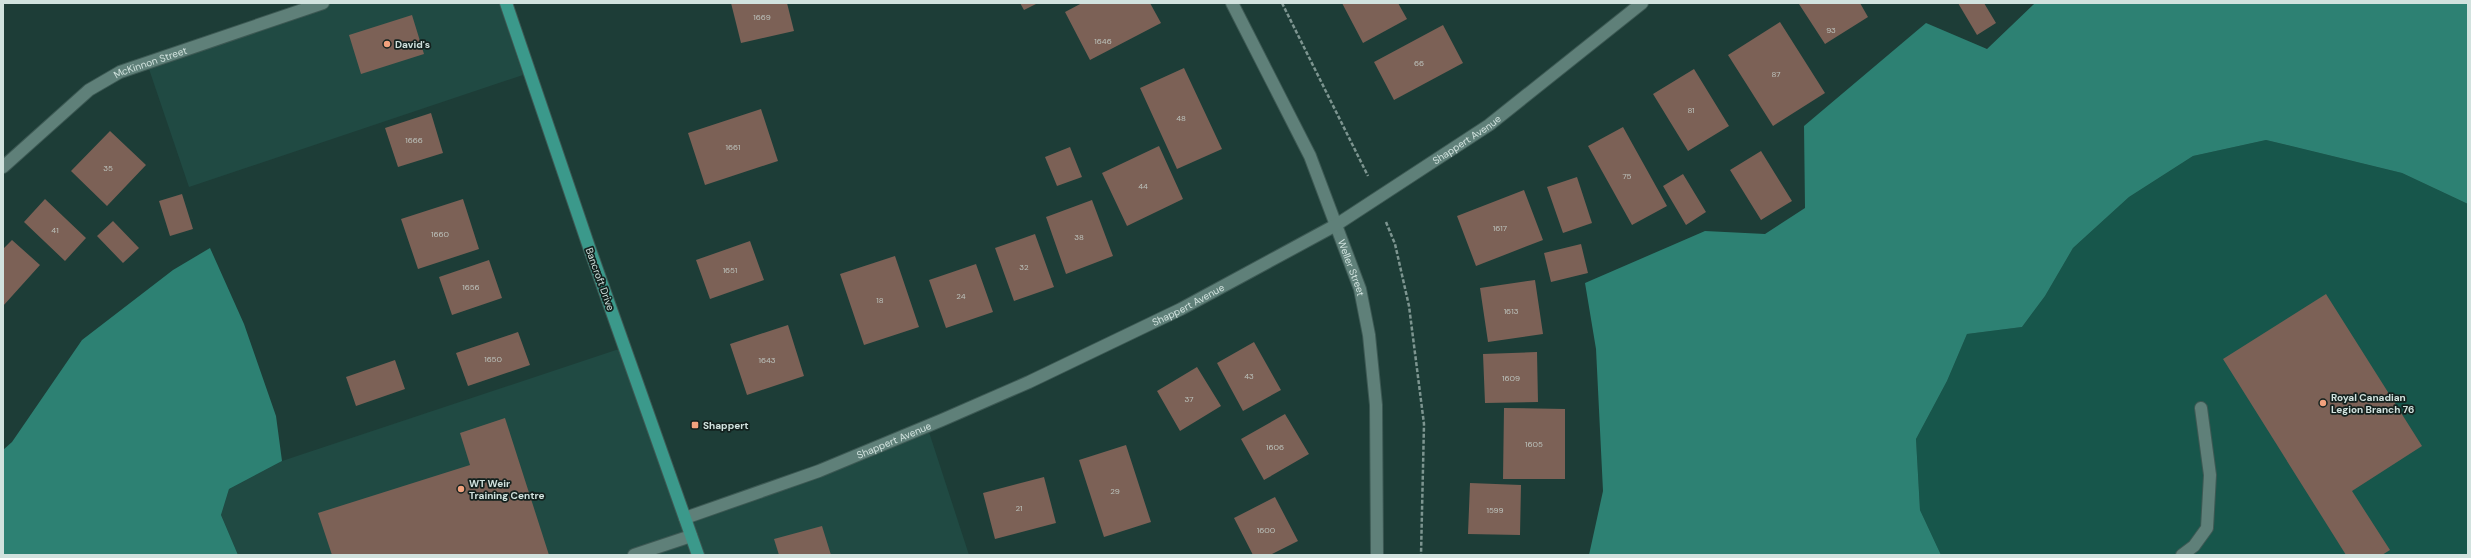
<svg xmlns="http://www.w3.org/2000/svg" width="2471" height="558" viewBox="0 0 2471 558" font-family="'DM Sans',sans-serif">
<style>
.built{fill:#204a43}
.green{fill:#17564b}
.forest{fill:#2d8173}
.building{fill:#7c6156}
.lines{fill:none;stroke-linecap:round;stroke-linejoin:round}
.minor-casing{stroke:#3d5954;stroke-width:14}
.major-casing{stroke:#3d5954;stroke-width:14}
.path{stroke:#7d9590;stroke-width:2.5;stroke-dasharray:4 2;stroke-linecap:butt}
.minor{stroke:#5f8079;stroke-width:12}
.major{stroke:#3b998b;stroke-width:12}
.poi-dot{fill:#f1a17d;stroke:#13211e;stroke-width:1.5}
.labels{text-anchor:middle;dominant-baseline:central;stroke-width:3.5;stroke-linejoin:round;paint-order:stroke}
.number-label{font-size:8px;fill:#bcc2bc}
.poi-label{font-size:10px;font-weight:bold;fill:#d1e2de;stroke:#13211e;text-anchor:start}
.street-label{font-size:10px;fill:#d1e2de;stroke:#13211e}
</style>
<rect width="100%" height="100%" fill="#1d3d37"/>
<!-- built -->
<path class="built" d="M329,3h170l24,72 -334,112 -41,-121z
M622,348l62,172 244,-91 41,126h-731l-17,-40 8,-26 53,-28z"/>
<!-- green -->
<path class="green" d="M2266,140l136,33 66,31v351h-527l-21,-45 -4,-71 31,-58 20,-47 55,-7 23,-31 28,-48 56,-51 64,-41z"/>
<!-- forest -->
<path class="forest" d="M2035,3h433v201l-66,-31 -136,-33 -73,16 -64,41 -56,51 -28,48 -23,31 -55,7 -20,47 -31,58 4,71 21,45h-352l14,-64 -7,-142 -11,-66 120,-52 60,3 40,-26 -1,-82 122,-103 61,26z
M210,248l34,76 32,92 6,45 -53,28 -8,26 17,40h-235v-105l9,-8 70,-102 91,-70z"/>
<!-- building -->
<path class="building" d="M731,3h56l7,28 -53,12z
M1020,3h18l-14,7z
M1082,3h68l11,20 -71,37 -25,-48z
M1342,3h56l9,16 -44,24z
M1801,3h59l8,14 -43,27 -26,-40z
M1958,3h26l12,20 -19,12z
M412,15l12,39 -63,20 -12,-39z
M1780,22l45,71 -52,33 -45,-71z
M1443,25l20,38 -69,37 -20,-38z
M1184,68l38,81 -45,20 -37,-81z
M1694,69l35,57 -41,25 -35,-57z
M761,109l17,52 -73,24 -17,-52z
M431,113l12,40 -45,14 -13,-39z
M1623,127l44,79 -35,19 -44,-79z
M110,131l36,34 -39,41 -36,-35z
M1159,146l24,53 -56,27 -25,-53z
M1070,147l12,30 -25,9 -12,-29z
M1761,151l31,50 -31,19 -31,-50z
M1683,174l23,38 -20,13 -23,-39z
M1577,177l15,46 -29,10 -16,-46z
M1524,190l19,50 -67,26 -19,-50z
M182,194l11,35 -23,7 -11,-35z
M45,199l41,39 -21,23 -41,-39z
M463,199l16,50 -61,20 -17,-50z
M1092,200l21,56 -47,18 -20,-57z
M113,221l26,27 -16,15 -26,-27z
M1035,234l19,53 -40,14 -19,-53z
M12,240l28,25 -37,41v-57z
M750,241l14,39 -54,19 -14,-39z
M1581,244l7,29 -37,9 -7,-29z
M895,256l24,71 -55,18 -24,-71z
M489,260l13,38 -50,17 -13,-38z
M976,264l17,48 -47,16 -17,-48z
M1535,280l8,54 -55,8 -8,-54z
M2326,294l96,152 -70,45 38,59 -8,5h-36l-123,-196z
M788,325l16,51 -57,19 -17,-51z
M518,332l12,33 -62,21 -12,-33z
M1254,342l27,48 -38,21 -26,-48z
M1537,352l1,50 -53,1 -2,-49z
M395,360l10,29 -49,17 -10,-29z
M1197,367l24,39 -41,25 -23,-40z
M1504,408l61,1v70h-62z
M1285,414l24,40 -45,26 -23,-41z
M505,418l44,137h-217l-14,-42 152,-48 -10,-32z
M1126,445l25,77 -47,15 -25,-77z
M1044,477l12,46 -61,16 -12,-46z
M1470,483l51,2 -1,50 -52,-1z
M1275,497l23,44 -28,14h-17l-19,-37z
M822,526l9,29h-52l-5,-16z"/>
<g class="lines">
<defs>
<g id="minor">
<path id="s1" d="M1232,3l78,153 50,133 9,46 7,70 1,150"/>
<path id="s2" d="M3,167l86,-77 31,-18 203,-69"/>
<path id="s3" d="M685,518l134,-47 123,-51 87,-38 152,-73 155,-84 153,-100 153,-122"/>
<path d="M634,555l57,-19"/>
<path d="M2182,555l12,-9 13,-18 3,-53 -9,-67"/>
</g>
<path id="major" d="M506,3l83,244 109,308"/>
</defs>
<!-- minor casing -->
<use href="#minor" class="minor-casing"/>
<!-- major casing -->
<use href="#major" class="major-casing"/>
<!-- path -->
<path class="path" d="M1282,3l86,173
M1386,222l9,22 14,62 15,118 -3,131"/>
<!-- minor -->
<use href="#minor" class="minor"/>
<!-- major -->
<use href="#major" class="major"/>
</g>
<!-- markers -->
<g class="poi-dot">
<circle cx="387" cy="44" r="4"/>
<circle cx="2323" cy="403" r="4"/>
<rect x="691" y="421" width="8" height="8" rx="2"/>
<circle cx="461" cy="489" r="4"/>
</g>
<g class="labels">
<!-- number labels -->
<g class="number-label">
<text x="762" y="17">1669</text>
<text x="1831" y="30">93</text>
<text x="1103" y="41">1646</text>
<text x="1419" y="63">66</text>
<text x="1776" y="74">87</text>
<text x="1691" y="110">81</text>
<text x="1181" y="118">48</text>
<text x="414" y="140">1666</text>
<text x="733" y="147">1661</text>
<text x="108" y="168">35</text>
<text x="1627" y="176">75</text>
<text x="1143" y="186">44</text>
<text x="1500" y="228">1617</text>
<text x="55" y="230">41</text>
<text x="440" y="234">1660</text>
<text x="1079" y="237">38</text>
<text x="1024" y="267">32</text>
<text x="730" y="270">1651</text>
<text x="471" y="287">1656</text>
<text x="961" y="296">24</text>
<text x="880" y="300">18</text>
<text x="1511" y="311">1613</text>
<text x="493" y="359">1650</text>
<text x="767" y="360">1643</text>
<text x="1249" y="376">43</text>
<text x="1511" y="378">1609</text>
<text x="1189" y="399">37</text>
<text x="1534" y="444">1605</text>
<text x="1275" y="447">1606</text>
<text x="1115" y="491">29</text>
<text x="1019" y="508">21</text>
<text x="1495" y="510">1599</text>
<text x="1266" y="530">1600</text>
</g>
<!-- poi labels -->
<g class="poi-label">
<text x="395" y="44">David's</text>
<text x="2331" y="397">Royal Canadian<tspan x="2331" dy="12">Legion Branch 76</tspan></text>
<text x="703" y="425">Shappert</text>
<text x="469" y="483">WT Weir<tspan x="469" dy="12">Training Centre</tspan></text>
</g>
<!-- street labels -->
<g class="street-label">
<text stroke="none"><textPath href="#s2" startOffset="183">McKinnon Street</textPath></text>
<text stroke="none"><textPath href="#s3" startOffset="871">Shappert Avenue</textPath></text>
<text stroke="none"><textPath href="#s1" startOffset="291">Weller Street</textPath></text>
<text transform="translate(600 279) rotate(70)">Bancroft Drive</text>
<text stroke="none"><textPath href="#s3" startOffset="547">Shappert Avenue</textPath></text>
<text stroke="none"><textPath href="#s3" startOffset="223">Shappert Avenue</textPath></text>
</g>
</g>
<!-- border -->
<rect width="2471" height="558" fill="none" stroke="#d1e2de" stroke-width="8"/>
</svg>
